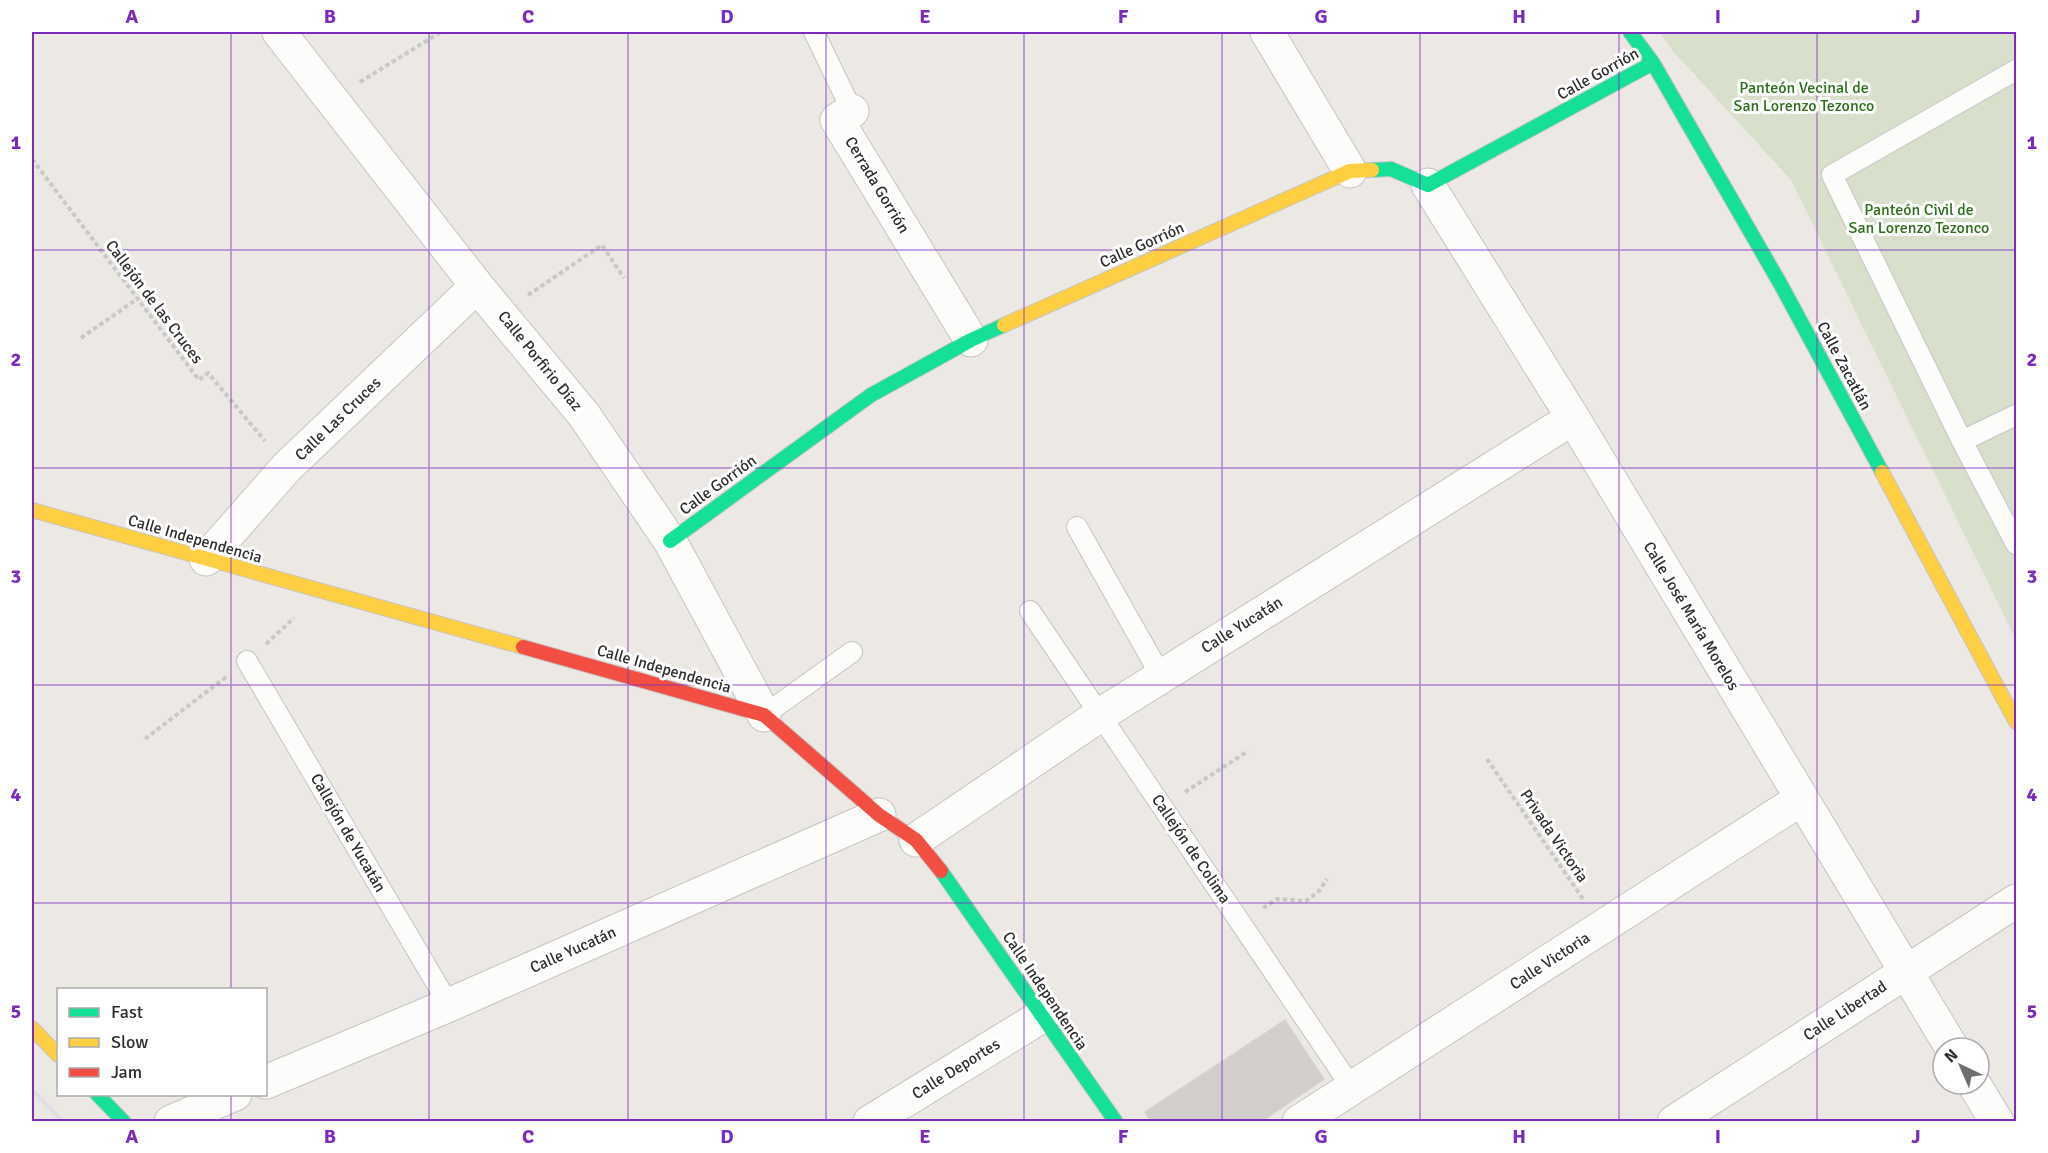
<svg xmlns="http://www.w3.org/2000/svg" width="2048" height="1153" viewBox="0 0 2048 1153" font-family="Signika,sans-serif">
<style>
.cemetery{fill:#d8e0cc}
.building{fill:#d1cecb;stroke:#d7d4d0;stroke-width:1.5}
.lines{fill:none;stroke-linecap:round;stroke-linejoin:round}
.lane-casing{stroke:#c5c4c5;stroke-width:22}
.street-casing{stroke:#c5c4c5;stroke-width:35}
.fast-casing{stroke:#c5c4c5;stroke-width:16}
.slow-casing{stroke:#c5c4c5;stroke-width:16}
.jam-casing{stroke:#c5c4c5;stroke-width:16}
.path{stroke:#c9c9c8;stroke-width:4;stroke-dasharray:4.5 3;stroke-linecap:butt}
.lane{stroke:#fcfcfb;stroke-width:20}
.street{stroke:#fcfcfb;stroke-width:33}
.fast{stroke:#16e098;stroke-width:14}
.slow{stroke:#ffcf43;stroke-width:14}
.jam{stroke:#f24e42;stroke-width:14}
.rail{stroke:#dfdfe1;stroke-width:4.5}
.grid{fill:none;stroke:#7b2cbf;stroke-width:1.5;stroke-opacity:0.55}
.labels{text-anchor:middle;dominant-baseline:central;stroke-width:6;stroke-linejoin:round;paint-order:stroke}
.street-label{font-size:16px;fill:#2e2e2e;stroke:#fff}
.park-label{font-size:16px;fill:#2c6e1b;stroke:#fff}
.neatline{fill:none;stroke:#7b2cbf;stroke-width:2}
.grid-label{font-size:20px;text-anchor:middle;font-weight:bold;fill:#7b2cbf}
</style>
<rect width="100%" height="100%" fill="#ece8e4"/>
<!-- cemetery -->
<path class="cemetery" d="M1660,32h356v608l-225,-460 -119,-130z"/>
<!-- building -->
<path class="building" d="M1285,1020l39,59 -63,43h-110l-6,-10z"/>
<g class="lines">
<defs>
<path id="lane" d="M814,32l38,79
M2016,70l-184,105 130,266 54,103
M1962,441l54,-26
M1077,527l84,149
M1030,611l322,477
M247,661l202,344
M764,715l88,-63"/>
<path id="street" d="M279,32l198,254 107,129 86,126 94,174
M1267,32l83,139
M852,111l-15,9 134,220
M1428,185l145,233 379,630
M206,559l81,-92 190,-181
M916,840l184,-125 473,-297
M266,1082l183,-77 430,-190
M1974,1084l23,38
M171,1122l64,-28
M870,1122l172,-106
M1299,1122l502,-323
M1674,1122l342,-221"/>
<path id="fast" d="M1630,32l23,31 128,222 101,187
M1372,170l19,-1 37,16 225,-122
M670,541l201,-146 100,-55 33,-15
M941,871l175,251
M97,1094l27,28"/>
<path id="slow" d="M1004,325l346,-154 22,-1
M1882,472l134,250
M32,510l491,137
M32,1028l26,27"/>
<path id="jam" d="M523,647l241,68 115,100 37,25 25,31"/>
</defs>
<!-- lane casing -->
<use href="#lane" class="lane-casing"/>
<!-- street casing -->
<use href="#street" class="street-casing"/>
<!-- fast casing -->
<use href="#fast" class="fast-casing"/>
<!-- slow casing -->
<use href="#slow" class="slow-casing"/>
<!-- jam casing -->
<use href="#jam" class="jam-casing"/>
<!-- path -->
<path class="path" d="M360,82l81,-50
M32,159l167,221 9,-7 57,68
M528,295l74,-50 22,33
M81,338l56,-39
M266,644l28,-26
M145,739l81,-62
M1487,759l96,140
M1185,792l63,-41
M1263,908l14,-9 29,2 13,-10 8,-12"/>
<!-- lane -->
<use href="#lane" class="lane"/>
<!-- street -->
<use href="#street" class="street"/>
<!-- fast -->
<use href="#fast" class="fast"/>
<!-- slow -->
<use href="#slow" class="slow"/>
<!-- jam -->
<use href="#jam" class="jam"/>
<!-- rail -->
<path class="rail" d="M32,1090l32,32"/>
</g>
<!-- grid -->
<path class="grid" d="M231,32v958M429,32v1090M628,32v1090M826,32v1090M1024,32v1090M1222,32v1090M1420,32v1090M1619,32v1090M1817,32v1090M32,250h1984M32,468h1984M32,685h1984M32,903h1984M231,1094v28"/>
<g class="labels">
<!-- street labels -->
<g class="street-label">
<text transform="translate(1598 74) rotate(-29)">Calle Gorrión</text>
<text transform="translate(877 185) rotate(59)">Cerrada Gorrión</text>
<text transform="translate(1142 245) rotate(-24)">Calle Gorrión</text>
<text transform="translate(154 302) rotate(53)">Callejón de las Cruces</text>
<text transform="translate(540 361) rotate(51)">Calle Porfirio Díaz</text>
<text transform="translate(1844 366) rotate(62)">Calle Zacatlán</text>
<text transform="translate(338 419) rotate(-44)">Calle Las Cruces</text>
<text transform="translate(718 485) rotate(-36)">Calle Gorrión</text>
<text transform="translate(195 539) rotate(16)">Calle Independencia</text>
<text transform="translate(1691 616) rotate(59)">Calle José María Morelos</text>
<text transform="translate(1242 625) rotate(-32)">Calle Yucatán</text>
<text transform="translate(664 669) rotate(16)">Calle Independencia</text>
<text transform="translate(348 833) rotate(60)">Callejón de Yucatán</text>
<text transform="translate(1554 836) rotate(56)">Privada Victoria</text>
<text transform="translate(1191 849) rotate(56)">Callejón de Colima</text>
<text transform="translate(573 950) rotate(-24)">Calle Yucatán</text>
<text transform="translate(1550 961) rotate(-33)">Calle Victoria</text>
<text transform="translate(1045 991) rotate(56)">Calle Independencia</text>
<text transform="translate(1845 1011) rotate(-33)">Calle Libertad</text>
<text transform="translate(956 1069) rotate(-32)">Calle Deportes</text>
</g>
<!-- park labels -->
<g class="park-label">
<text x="1804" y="88">Panteón Vecinal de<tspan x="1804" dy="18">San Lorenzo Tezonco</tspan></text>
<text x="1919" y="210">Panteón Civil de<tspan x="1919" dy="18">San Lorenzo Tezonco</tspan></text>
</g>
</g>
<!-- border -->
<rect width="2048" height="1153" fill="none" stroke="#ffffff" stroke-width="66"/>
<!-- legend -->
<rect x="57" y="988" width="210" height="108" fill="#ffffff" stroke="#ababab" stroke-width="1.5"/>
<rect x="69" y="1008" width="30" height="9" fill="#16e098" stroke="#ababab" stroke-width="1.5"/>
<text x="111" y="1018" font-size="18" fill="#2e2e2e">Fast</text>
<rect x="69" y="1038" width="30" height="9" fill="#ffcf43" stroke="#ababab" stroke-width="1.5"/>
<text x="111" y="1048" font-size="18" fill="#2e2e2e">Slow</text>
<rect x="69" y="1068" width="30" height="9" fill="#f24e42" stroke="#ababab" stroke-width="1.5"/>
<text x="111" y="1078" font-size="18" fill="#2e2e2e">Jam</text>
<!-- north arrow -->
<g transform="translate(1961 1066) rotate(316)"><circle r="28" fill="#ffffff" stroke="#ababab" stroke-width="1.5"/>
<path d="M0-4.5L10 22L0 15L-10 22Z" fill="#706f6e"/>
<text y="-9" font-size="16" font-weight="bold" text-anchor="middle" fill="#2e2e2e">N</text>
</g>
<rect x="33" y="33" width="1982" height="1087" class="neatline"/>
<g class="grid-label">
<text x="132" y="23">A</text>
<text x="330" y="23">B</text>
<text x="528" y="23">C</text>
<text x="727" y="23">D</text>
<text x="925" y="23">E</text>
<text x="1123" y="23">F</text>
<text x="1321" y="23">G</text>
<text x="1519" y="23">H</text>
<text x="1718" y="23">I</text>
<text x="1916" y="23">J</text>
<text x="16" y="149">1</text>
<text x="2032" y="149">1</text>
<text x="16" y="366">2</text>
<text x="2032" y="366">2</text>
<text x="16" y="583">3</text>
<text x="2032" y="583">3</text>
<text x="16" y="801">4</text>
<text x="2032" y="801">4</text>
<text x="16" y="1018">5</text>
<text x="2032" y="1018">5</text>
<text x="132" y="1143">A</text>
<text x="330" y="1143">B</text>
<text x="528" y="1143">C</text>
<text x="727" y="1143">D</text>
<text x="925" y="1143">E</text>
<text x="1123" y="1143">F</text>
<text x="1321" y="1143">G</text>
<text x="1519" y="1143">H</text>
<text x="1718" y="1143">I</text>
<text x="1916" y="1143">J</text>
</g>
</svg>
